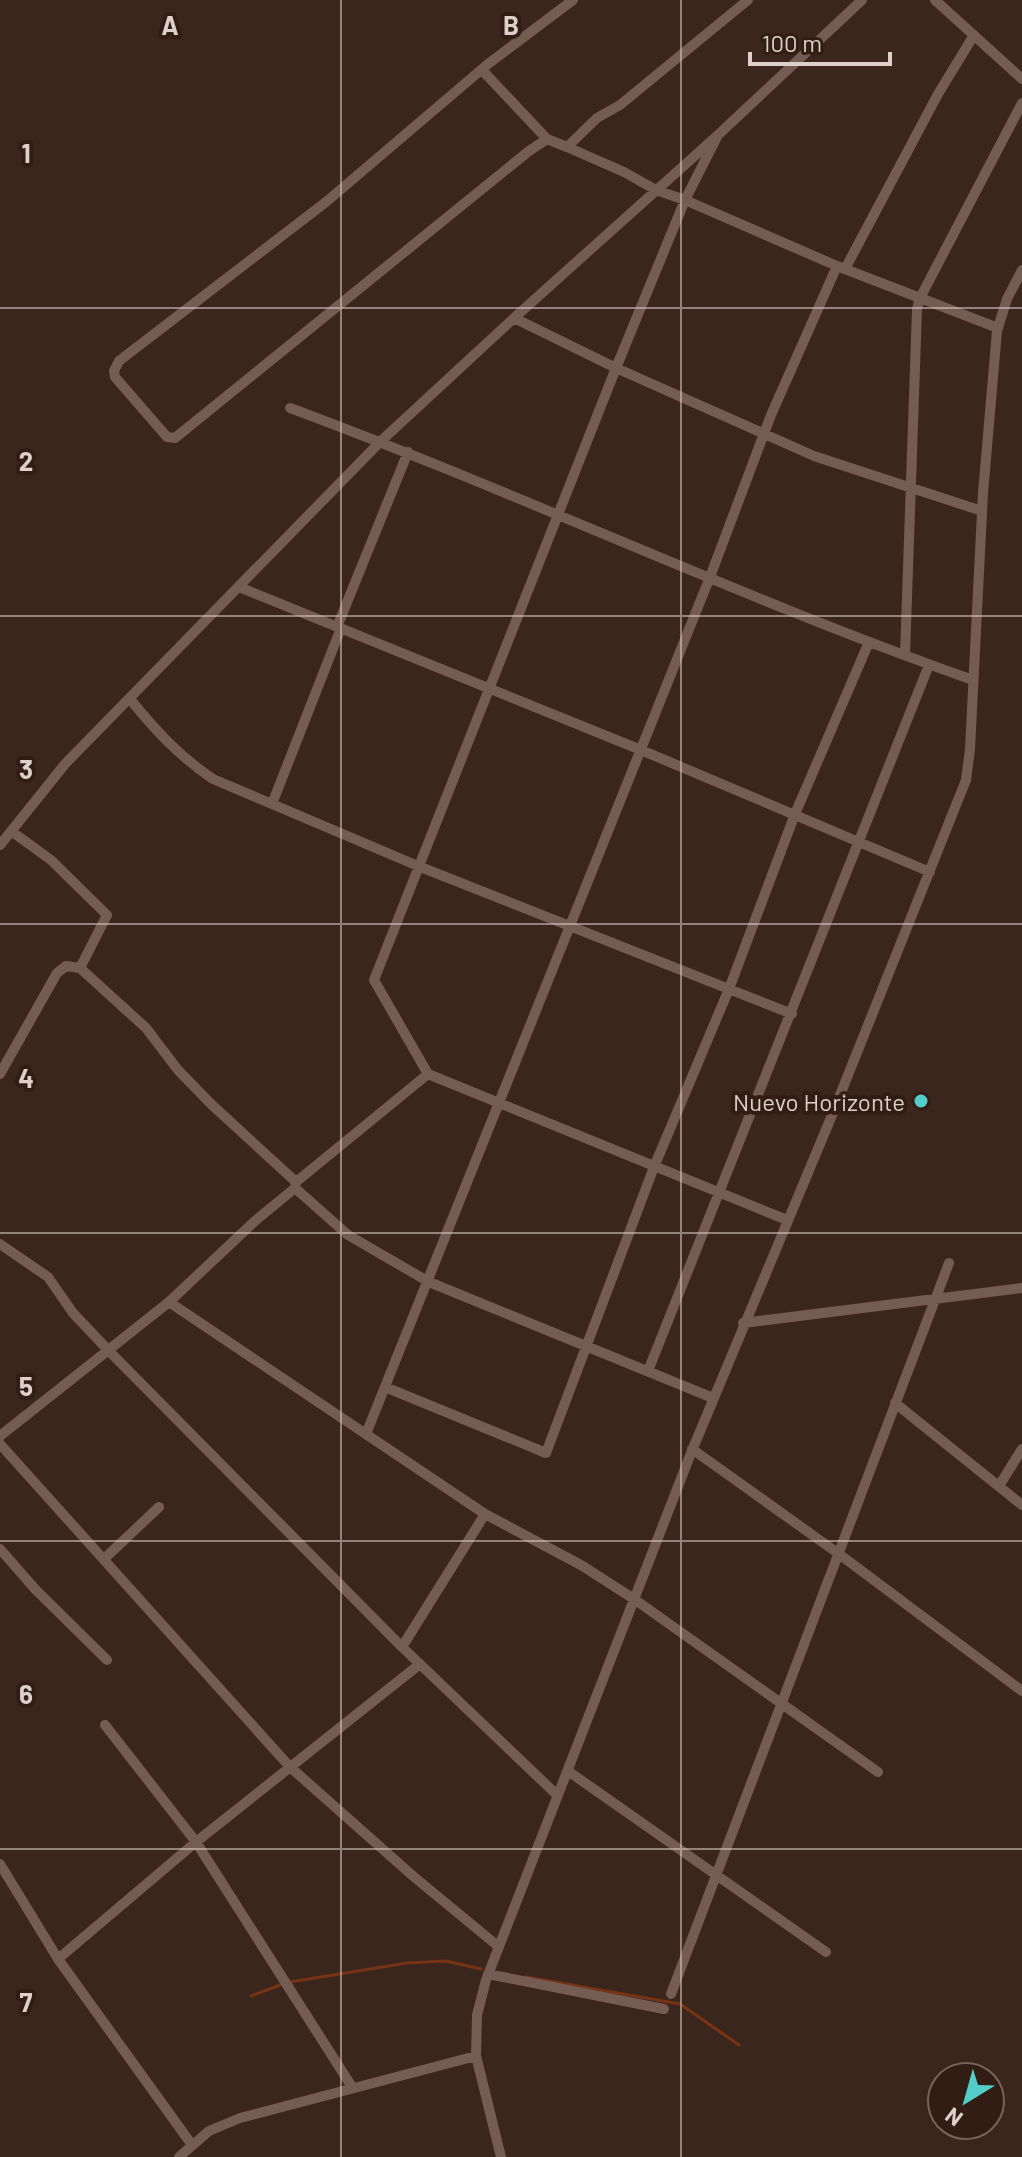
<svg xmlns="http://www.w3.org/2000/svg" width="1022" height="2157" viewBox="0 0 1022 2157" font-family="Barlow,sans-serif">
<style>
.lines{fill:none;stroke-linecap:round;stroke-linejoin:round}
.stream{stroke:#763415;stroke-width:3}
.minor{stroke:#745c52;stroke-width:10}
.grid{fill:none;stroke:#ddcfca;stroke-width:2;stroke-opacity:0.55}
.poi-dot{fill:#53cdca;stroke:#311d14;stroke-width:3}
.labels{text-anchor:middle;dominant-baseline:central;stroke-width:8;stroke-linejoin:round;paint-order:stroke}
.poi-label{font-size:24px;fill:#ddcfca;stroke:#311d14;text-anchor:end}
.grid-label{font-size:26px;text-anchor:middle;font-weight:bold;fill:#ddcfca;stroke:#311d14;stroke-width:8;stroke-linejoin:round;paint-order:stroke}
</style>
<rect width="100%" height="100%" fill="#3b261e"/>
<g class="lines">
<!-- stream -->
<path class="stream" d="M526,1977l154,27 59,41
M290,1982l117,-19 39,-2 35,8
M251,1996l29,-11"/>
<!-- minor -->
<path class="minor" d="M573,0l-85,64 -162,138 -207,159 -5,10 1,6 52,60 8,1 354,-287 18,-12 20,8 30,-29 23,-13 128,-105
M935,0l87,79
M482,70l65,69
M718,135l-33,65 -69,168 -242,612 54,94 359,146
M567,147l57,25 32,18 29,10 152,66 161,62
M845,269l93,-175 36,-59
M514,318l102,50 198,88 168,55
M290,408c230,85 452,191 683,272
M239,587l402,163 289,122
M337,627l71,-175
M905,655l12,-346 3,-11 102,-195
M130,699c25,31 49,57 83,80l205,87 374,148
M272,804l69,-176
M0,845l65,-81 316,-323 133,-123 204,-183 144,-135
M0,1074l57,-101 9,-7 14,2
M296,1182l132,-108
M295,1188l53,47 81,47 284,116
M0,1244l48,33 25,36 35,37 294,297 155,148
M169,1302l316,212 -83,133
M743,1323l279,-35
M648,1371l281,-706
M385,1387l161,66 108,-286 75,-178 66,-175 74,-172
M895,1403l127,102
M366,1434l344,-857 61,-162 66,-149
M0,1436l169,-134 86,-81 40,-33 1,-6 -85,-78 -33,-34 -32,-42 -66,-60 27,-53 -56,-55 -40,-29
M0,1444l290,323 123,109 86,71
M692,1449l147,105 183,137
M999,1486l23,-37
M485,1514l96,51 53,34 244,173
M0,1549l35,40 72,71
M104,1559l55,-52
M105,1725l91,117 156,245
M568,1771l258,181
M0,1864l58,95 134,186
M58,1959l138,-117 224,-178
M488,1974l176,35
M671,1994l278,-731
M179,2157l30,-26 31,-13 236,-62
M501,2157l-25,-101 1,-41 9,-35 205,-527 139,-333 136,-340 4,-31 13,-256 14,-162 10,-32 15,-29"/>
</g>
<!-- grid -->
<path class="grid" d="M341,0v2157M681,0v2157M0,308h1022M0,616h1022M0,924h1022M0,1233h1022M0,1541h1022M0,1849h1022"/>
<!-- markers -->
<circle class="poi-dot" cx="921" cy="1101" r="8"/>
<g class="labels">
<!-- poi labels -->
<g class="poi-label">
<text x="905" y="1101">Nuevo Horizonte</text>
</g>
</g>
<g class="grid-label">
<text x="170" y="35">A</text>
<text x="511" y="35">B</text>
<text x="26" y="163">1</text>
<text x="26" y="471">2</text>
<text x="26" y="779">3</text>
<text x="26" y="1088">4</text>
<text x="26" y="1396">5</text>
<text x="26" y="1704">6</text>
<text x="26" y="2012">7</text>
</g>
<!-- north arrow -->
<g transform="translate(966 2101) rotate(217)"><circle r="38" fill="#311d14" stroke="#76645d" stroke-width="2"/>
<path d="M0-6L14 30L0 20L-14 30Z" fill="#53cdca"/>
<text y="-12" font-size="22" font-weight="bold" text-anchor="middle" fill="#ddcfca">N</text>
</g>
<!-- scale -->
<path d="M750 52v12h140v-12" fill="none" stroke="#ddcfca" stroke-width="4"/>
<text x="762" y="52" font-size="24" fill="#ddcfca" stroke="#311d14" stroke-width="6" paint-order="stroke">100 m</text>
</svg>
